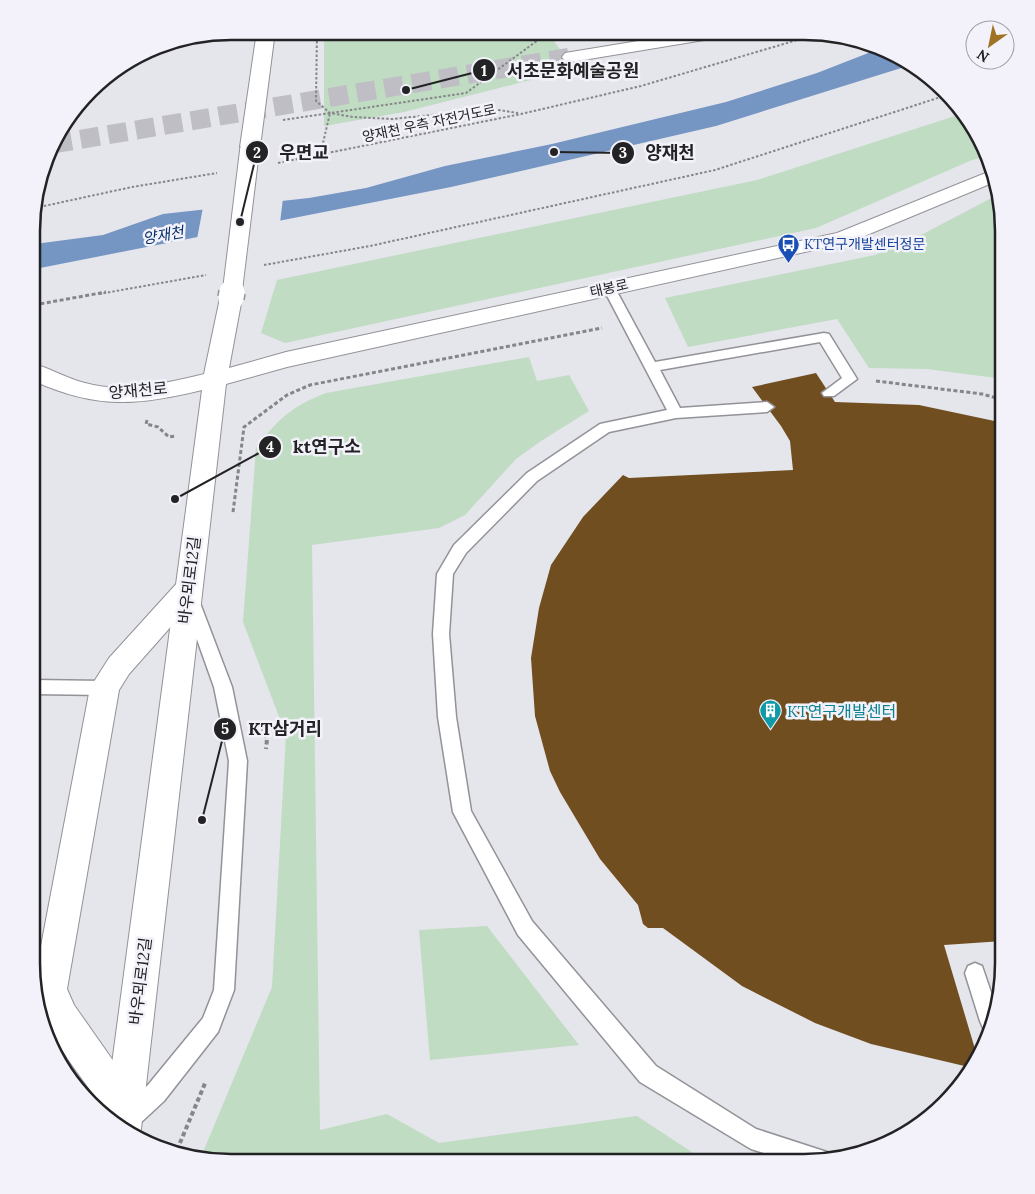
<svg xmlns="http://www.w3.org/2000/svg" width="1035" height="1194" viewBox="0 0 1035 1194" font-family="Lora,'Noto Sans KR',serif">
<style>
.green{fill:#c0dcc2}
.water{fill:#7595c3}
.pier{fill:#e5e5ec}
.building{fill:#704e1f}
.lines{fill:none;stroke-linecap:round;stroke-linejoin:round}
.secondary-tunnel{stroke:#bebec4;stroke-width:19;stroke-dasharray:19 9;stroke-linecap:butt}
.lane-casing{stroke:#929298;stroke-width:3}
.street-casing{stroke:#929298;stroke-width:2}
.secondary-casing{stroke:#929298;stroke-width:2}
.path-far2{stroke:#85858a;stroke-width:2;stroke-dasharray:2.5 2;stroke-linecap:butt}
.path-far1{stroke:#85858a;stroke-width:3;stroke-dasharray:4 2.5;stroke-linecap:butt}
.path{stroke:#85858a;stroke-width:4;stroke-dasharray:4.5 3;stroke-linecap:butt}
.lane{fill:#fff;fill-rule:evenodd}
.street{fill:#fff;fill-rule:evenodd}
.secondary{fill:#fff;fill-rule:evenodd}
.secondary-bridge-far1-casing{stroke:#929298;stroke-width:21;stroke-linecap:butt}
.secondary-bridge-casing{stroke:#929298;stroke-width:28;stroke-linecap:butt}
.secondary-bridge-far1{stroke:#fff;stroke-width:19}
.secondary-bridge{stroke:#fff;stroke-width:25}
.labels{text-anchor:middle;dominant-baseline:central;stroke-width:5;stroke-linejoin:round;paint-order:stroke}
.far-street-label{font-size:14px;fill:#232325;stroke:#f3f2fa}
.far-transit-label{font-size:14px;fill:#164399;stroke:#f3f2fa;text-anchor:start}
.far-water-label{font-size:15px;font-style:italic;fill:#053068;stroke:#f3f2fa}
.street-label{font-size:16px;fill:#232325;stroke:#f3f2fa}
.culture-label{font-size:16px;fill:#0d838f;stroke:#f3f2fa;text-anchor:start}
.rim{fill:none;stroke:#232325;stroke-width:2.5}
.leader{fill:none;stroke:#232325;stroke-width:2}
.callout-dot{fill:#232325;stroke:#f3f2fa;stroke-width:2}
.mark-label{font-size:15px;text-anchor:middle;font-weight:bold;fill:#fff}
.callout-label{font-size:18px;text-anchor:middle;font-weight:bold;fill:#232325;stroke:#f3f2fa;stroke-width:5;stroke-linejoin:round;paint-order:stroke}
</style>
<rect width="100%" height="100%" fill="#e5e5ec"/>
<!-- green -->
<path class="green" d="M324,32h254l-27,5 23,32 -170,43 -80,14z
M961,114l16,17 10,25 -15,4 -156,68 -531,115 -24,-10 16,-53 480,-100z
M999,194l5,37v148l-77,-10 -58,-1 -32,-49 -149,28 -23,-49 210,-43 50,-22z
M529,357l8,24 32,-6 20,36 -48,30 -25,18 -51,56 -26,13 -127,17 8,585 67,-16 52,29 198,-27 70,46h-489l-17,-5 71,-170 14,-252 -43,-113 13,-174c22,-29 36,-42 70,-55z
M487,926l92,119 -149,15 -11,-130z"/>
<!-- water -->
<path class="water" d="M876,50l38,14 -198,62 -265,61 -416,82v-25l68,-9 60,-21 146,-16 57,-10 79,-22 107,-22 174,-42 91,-29z"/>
<!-- pier -->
<path class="pier" d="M283,198l-3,25 -83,16 6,-32z"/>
<!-- building -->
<path class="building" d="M816,373l19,29 84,3 85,18 -1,518 -59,4 34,114 -5,9 -102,-24 -56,-21 -73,-37 -79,-58h-15l-5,-4 -5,-19 -38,-46 -40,-67 -10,-21 -15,-55 -4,-58 8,-50 12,-43 32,-48 40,-42 6,3 164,-8 -3,-29 -9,-15 -29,-39z"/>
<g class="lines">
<!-- secondary-tunnel -->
<path class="secondary-tunnel" d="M53,144l518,-87"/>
<defs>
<path id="lane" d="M609,284l6,4 40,74 169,-29 5,1 28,45 -23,17h-10l-2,-3 20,-15 -22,-36 -160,28 20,38 87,-6 7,5 -7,5 -91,6 -67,14 -72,49 -71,72 -13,21 -4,60 7,83 15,94 61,110 124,145 100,63 74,24 2,5 -15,4h-25l-41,-13 -111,-67 -122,-147 -65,-123 -15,-95 -5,-83 4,-60 17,-29 73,-72 73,-49 67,-14 -64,-122z
M192,597l6,1 2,5 32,84 15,74 -13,229 -16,42 -54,69 -28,26 -8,3 -8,-3 -3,-8 3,-8 28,-26 55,-67 11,-28 15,-229 -15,-74 -30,-84 2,-5z
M33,680l72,1 6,2 3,5 -3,5 -6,2 -72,-1z
M975,963l7,3 13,38 -8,26 -4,-2 -3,-7 -15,-48 3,-7z"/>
<path id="street" d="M188,578l10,4 4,7 -4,7 -69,78 -10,16 -52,299 7,16 52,74 15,41 -6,13 -5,2 -29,-22 -3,-12c-25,-36 -58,-74 -64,-118l56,-295 19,-30 69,-76z"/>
<path id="secondary" d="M257,31h18l-15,116 -3,4h-14l-3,-4z
M687,33h38l-3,4 -6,1 -145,24 -6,-1 -3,-4 3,-4 6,-1z
M993,170l4,11 -147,61 -563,125 -61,17 -85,745 -4,9 -6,-2 -26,-20 97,-726c-65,16 -106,19 -168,-9v-17c18,5 34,15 51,19 38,11 82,0 119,-9l16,-76 3,-5 8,-2 8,2 3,5 -13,70 57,-16 551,-119z"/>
</defs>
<!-- lane casing -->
<use href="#lane" class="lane-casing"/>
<!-- street casing -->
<use href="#street" class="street-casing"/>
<!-- secondary casing -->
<use href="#secondary" class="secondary-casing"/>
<!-- path-far2 -->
<path class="path-far2" d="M317,32l-1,69 14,12 23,4 39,2 100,-10 26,4
M283,120l183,-27 83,-61
M320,156l10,-43
M278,163l243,-49 120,-28 180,-53
M35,208l97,-21 85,-14
M264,265l106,-19 345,-76 229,-74
M99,294l107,-19"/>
<!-- path-far1 -->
<path class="path-far1" d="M34,305l72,-13
M876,381l106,13 22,6
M147,420l-1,4 12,3 11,10 7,-1
M233,512l11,-85 43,-32 23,-10 292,-57"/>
<!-- path -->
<path class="path" d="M262,726l5,13 -1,10
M177,1150l29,-69"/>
<!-- lane -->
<use href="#lane" class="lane"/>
<!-- street -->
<use href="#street" class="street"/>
<!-- secondary -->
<use href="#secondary" class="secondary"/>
<defs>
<path id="secondary-bridge-far1" d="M232,294l18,-147"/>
<path id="secondary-bridge" d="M231,298l1,-6"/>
</defs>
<!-- secondary-bridge-far1 casing -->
<use href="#secondary-bridge-far1" class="secondary-bridge-far1-casing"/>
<!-- secondary-bridge casing -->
<use href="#secondary-bridge" class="secondary-bridge-casing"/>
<!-- secondary-bridge-far1 -->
<use href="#secondary-bridge-far1" class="secondary-bridge-far1"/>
<!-- secondary-bridge -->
<use href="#secondary-bridge" class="secondary-bridge"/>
</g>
<!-- icons -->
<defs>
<symbol id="bus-pin" viewBox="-11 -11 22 30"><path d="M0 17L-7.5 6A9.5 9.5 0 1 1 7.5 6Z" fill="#1a4fb4" stroke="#f3f2fa"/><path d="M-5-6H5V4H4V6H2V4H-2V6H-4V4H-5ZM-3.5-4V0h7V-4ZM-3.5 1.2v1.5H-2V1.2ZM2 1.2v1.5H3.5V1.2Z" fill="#fff"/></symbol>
<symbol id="building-pin" viewBox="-11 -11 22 30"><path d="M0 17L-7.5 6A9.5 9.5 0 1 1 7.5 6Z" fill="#0f9aa8" stroke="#f3f2fa"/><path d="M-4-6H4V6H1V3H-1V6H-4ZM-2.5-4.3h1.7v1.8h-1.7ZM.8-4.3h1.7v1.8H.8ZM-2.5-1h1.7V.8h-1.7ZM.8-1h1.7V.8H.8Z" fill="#fff"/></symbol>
</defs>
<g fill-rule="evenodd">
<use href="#bus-pin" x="776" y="232" width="25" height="34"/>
<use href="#building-pin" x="758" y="698" width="25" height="34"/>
</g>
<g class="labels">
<!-- far-street labels -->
<g class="far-street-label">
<text transform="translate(429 123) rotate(-12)">양재천 우측 자전거도로</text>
<text transform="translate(609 288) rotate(-13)">태봉로</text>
</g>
<!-- far-transit labels -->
<g class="far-transit-label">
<text x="804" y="244">KT연구개발센터정문</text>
</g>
<!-- far-water labels -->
<g class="far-water-label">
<text transform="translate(163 235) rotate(-10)">양재천</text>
</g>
<!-- street labels -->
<g class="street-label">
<text transform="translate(138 390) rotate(-5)">양재천로</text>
<text transform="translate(189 580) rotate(-83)">바우뫼로12길</text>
<text transform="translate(140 981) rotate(-83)">바우뫼로12길</text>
</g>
<!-- culture labels -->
<g class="culture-label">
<text x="787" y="711">KT연구개발센터</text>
</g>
</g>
<!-- crop -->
<path d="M0 0H1035V1194H0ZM231 40H804A191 191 0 0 1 995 231V963A191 191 0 0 1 804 1154H231A191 191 0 0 1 40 963V231A191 191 0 0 1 231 40Z" fill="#f3f2fa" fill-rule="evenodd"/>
<path class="rim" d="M231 40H804A191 191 0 0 1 995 231V963A191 191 0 0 1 804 1154H231A191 191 0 0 1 40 963V231A191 191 0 0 1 231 40Z"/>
<!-- callouts -->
<path class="leader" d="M406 90L484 70M240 222L257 152M554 152L623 153M175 499L270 447M202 820L225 729"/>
<g class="callout-dot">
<circle cx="406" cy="90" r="5"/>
<circle cx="240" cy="222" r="5"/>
<circle cx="554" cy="152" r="5"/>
<circle cx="175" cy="499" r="5"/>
<circle cx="202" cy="820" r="5"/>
<circle cx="484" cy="70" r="12"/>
<circle cx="257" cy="152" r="12"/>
<circle cx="623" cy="153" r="12"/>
<circle cx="270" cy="447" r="12"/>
<circle cx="225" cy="729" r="12"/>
</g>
<g class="mark-label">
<text x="484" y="76">1</text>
<text x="257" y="158">2</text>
<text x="623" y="158">3</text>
<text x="270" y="452">4</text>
<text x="225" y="734">5</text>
</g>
<g class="callout-label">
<text x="573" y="77">서초문화예술공원</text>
<text x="304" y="159">우면교</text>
<text x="670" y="159">양재천</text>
<text x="327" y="453">kt연구소</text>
<text x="285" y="735">KT삼거리</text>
</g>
<!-- north arrow -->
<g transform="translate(990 45) rotate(213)"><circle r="24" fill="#f3f2fa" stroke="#a09fa5"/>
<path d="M0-4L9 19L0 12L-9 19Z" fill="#a07224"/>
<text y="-8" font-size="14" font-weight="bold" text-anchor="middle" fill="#232325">N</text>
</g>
</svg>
